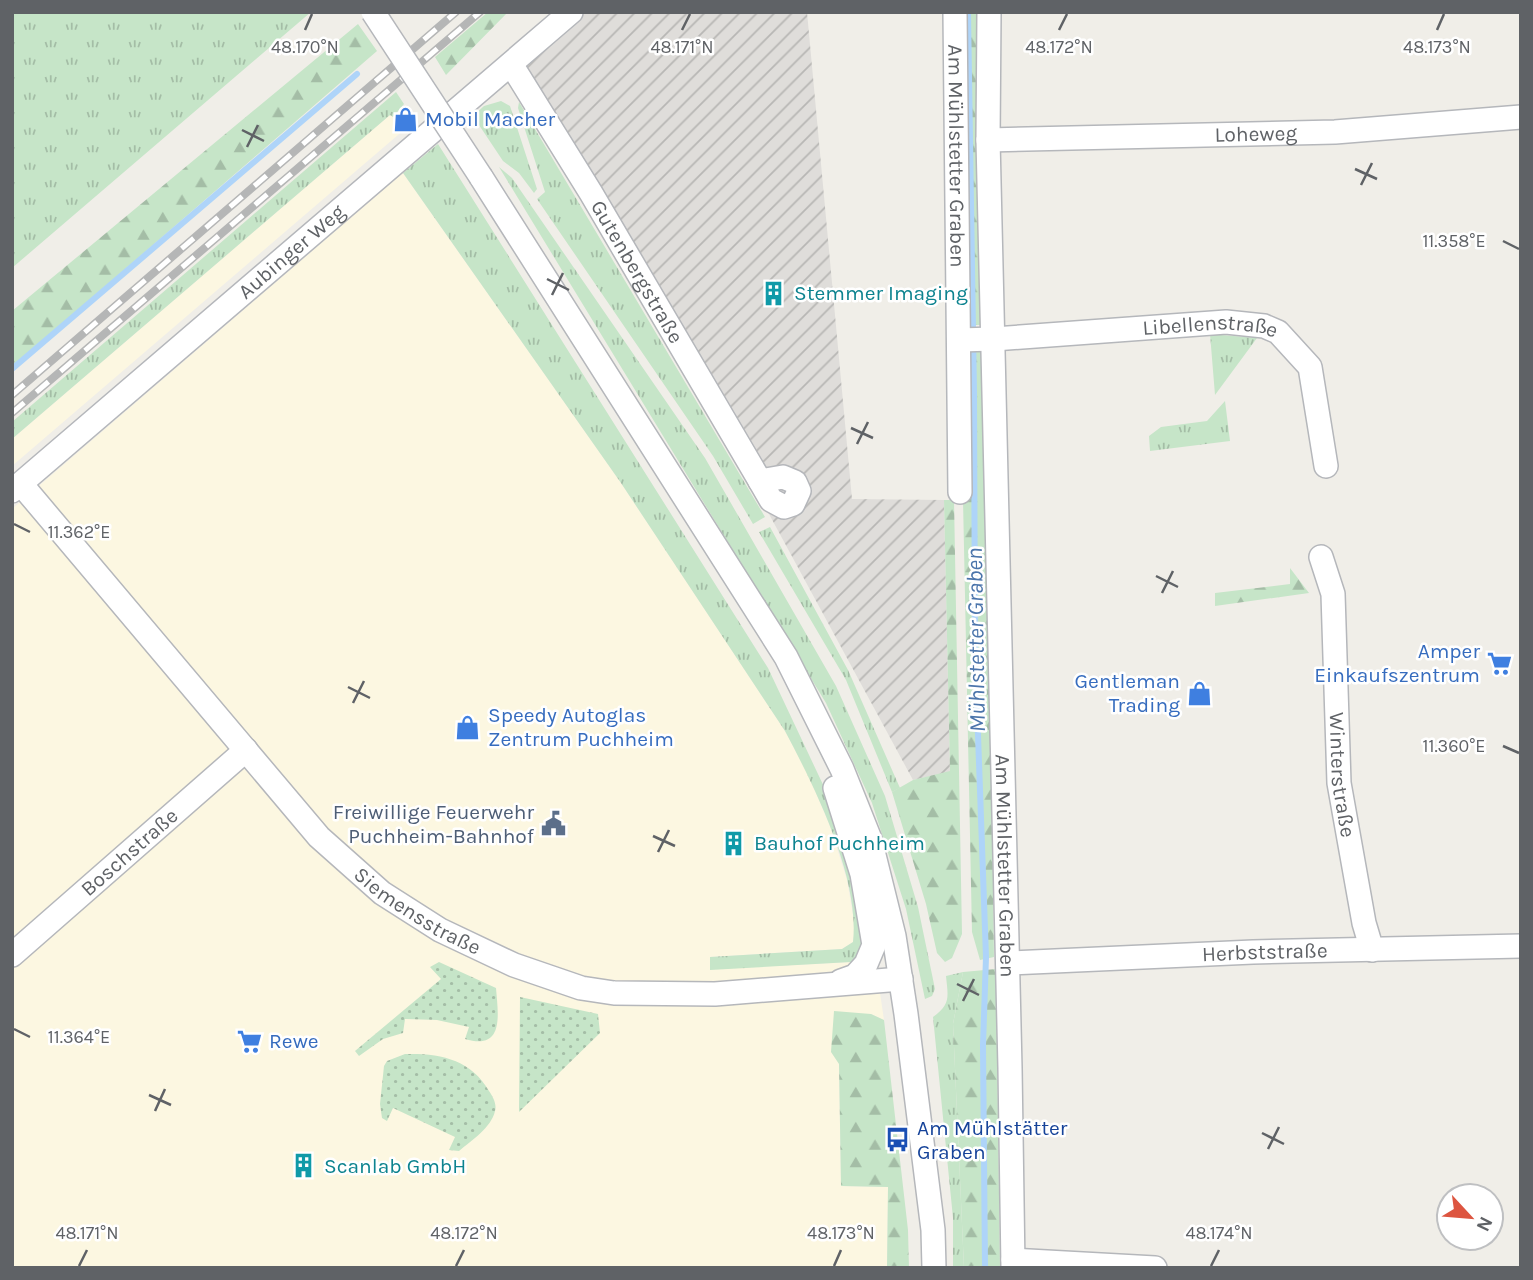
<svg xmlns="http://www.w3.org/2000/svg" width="1533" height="1280" viewBox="0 0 1533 1280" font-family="Karla,sans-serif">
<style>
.commercial{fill:#fcf7e1}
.industrial{fill:url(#industrial-furrows)}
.grass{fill:url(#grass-tufts)}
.forest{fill:url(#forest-firs)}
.garden{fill:url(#garden-dots)}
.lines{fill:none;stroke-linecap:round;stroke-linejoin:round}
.stream{stroke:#aed4f9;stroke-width:6}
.minor-casing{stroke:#b5b7bb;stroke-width:26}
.minor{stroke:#fff;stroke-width:23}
.rail-casing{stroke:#b5b6b6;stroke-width:8}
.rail{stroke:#fff;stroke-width:5;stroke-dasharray:16;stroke-linecap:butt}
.minor-bridge-casing{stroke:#b5b7bb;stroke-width:26;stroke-linecap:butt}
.minor-bridge{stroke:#fff;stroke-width:23}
.ticks{fill:none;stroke:#5f6266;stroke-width:2.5}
.labels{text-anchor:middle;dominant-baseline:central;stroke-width:5;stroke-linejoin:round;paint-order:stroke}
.shop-label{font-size:21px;fill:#366cbe;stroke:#fff;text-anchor:start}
.street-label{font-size:21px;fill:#5f6266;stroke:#fff}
.culture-label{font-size:21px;fill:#0d838f;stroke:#fff;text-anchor:start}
.service-label{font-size:21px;fill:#4e5e75;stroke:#fff;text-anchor:end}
.transit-label{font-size:21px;fill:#164399;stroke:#fff;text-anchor:start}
.water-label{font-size:23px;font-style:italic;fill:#4b75ab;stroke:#fff}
.ticks-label{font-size:18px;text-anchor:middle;fill:#5f6266;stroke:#fff;stroke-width:5;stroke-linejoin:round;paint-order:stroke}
</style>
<defs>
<pattern id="industrial-furrows" width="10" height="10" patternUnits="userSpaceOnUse" patternTransform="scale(1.75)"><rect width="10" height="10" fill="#dfddda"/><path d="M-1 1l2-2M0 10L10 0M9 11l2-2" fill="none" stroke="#b8b7b5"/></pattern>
<pattern id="grass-tufts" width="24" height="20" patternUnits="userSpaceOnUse" patternTransform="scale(1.75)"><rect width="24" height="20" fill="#c6e5c8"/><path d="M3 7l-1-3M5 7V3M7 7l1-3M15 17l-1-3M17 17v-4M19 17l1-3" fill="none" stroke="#a4bda6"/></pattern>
<pattern id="forest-firs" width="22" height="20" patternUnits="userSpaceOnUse" patternTransform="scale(1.75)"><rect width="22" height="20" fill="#c6e5c8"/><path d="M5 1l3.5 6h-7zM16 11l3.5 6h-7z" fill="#a4bda6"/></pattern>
<pattern id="garden-dots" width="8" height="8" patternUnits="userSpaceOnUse" patternTransform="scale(1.75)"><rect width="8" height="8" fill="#c6e5c8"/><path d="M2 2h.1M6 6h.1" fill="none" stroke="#a4bda6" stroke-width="1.8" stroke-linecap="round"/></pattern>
</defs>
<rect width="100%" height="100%" fill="#f0eee8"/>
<!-- commercial -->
<path class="commercial" d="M391,114l14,15 -393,337v-27z
M403,173l218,310 164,248 22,41 23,54 17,54 8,46 -2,16 -11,7 -132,8v12l141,-7 12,-11 16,35 5,34 -13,-6 -32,50 2,122 47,1 -1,81h-875v-759z"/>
<!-- industrial -->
<path class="industrial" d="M570,12h237l45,487 92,1 6,272 -37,8 -144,-266 -252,-456z"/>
<!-- grass -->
<path class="grass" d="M12,12h299l-299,256z
M396,92l8,12 -11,13 -3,-2 -378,324v-17z
M501,101l9,5 27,83 -3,4 -15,-20 -16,-12 -30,-45 11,-10z
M519,102l246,415 -12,7 -40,-68 -176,-257 8,-7 -27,-84z
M438,144l330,524 58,123 23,63 18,82 -4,15 -12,11 -141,8v-13l132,-8 11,-7c7,-65 -38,-154 -68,-211l-164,-248 -218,-310z
M499,167l13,11 193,280 131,228 49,110 33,111 17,82 -3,7 -7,3 -19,-90 -34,-106 -46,-100z
M1210,334l47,4 -42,57z
M1225,401l5,40 -80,10 -1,-15 12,-9 46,-6z
M770,527l78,143 52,118 -8,4 -46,-112 -87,-148z
M963,972l-10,52 11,244h-11v-50l-20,-201c18,-13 15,-20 13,-41z"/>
<!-- forest -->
<path class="forest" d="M488,12h20l-62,63 -11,-18z
M960,12h20l6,313h-22z
M358,24l19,27 -365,316v-56z
M986,347l8,610 -14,3 -8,-28 -9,-432v-152z
M944,500h10l8,434 -10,24 -7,4 -8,-9 -11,-49 -34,-112 21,-12 37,-9z
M1290,568l19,25 -94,13v-13l75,-9z
M996,969l4,299h-36l-11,-244 10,-52z
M834,1011l37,3 13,6 24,210 1,38h-22l1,-81 -47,-1 -2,-122 -8,-12z"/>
<!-- garden -->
<path class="garden" d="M439,962l57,26c2,26 9,63 -31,51l4,-12 -32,-7 -32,-1 -2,14 -20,6 -24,17 -4,-5 86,-72 -11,-12z
M520,997l78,17 2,19 -81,79z
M405,1054c34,-1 66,5 84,37 4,6 8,13 6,20 -4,17 -23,29 -36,40l-10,-1 6,-13 -62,-29 -6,13 -5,-3 -2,-14 4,-38 3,-5z"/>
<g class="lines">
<!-- stream -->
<path class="stream" d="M968,12l6,381 1,258 11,306 -3,88 2,223
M12,369l345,-295"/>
<defs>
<g id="minor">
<path id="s1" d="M955,12l5,480"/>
<path id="s2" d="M989,12l-1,128 22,928 3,200"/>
<path id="s3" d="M511,64l80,129 169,288"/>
<path id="s4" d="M988,140l347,-8 186,-15"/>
<path d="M481,177l305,480 56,112 28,70 24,97 12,78 27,216 1,38"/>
<path id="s5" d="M959,340l35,-1 232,-17 38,4 14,6 32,35 16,99"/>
<path d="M783,477l12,5 4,9 -6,13 -9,3 -13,-7 -11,-19z"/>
<path id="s6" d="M21,484l298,353 63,56 58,37 74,35 67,23 33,5 101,1 186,-15"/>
<path id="s7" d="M12,491l559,-479"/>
<path id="s8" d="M1321,557l12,37 6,189 25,140 8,27"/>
<path d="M835,788l27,86 12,71 -8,19 -11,12 -14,5"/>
<path id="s9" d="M12,955l234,-205"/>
<path id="s10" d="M1008,963l245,-11 268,-6"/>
<path d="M1013,1260l142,8"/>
</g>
</defs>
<!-- minor casing -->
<use href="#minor" class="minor-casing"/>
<!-- minor -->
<use href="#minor" class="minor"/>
<defs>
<path id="rail" d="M12,395l444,-383
M12,413l468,-401"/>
</defs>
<!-- rail casing -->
<use href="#rail" class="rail-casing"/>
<!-- rail -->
<use href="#rail" class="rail"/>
<defs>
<path id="minor-bridge" d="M373,12l108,165"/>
</defs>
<!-- minor-bridge casing -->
<use href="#minor-bridge" class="minor-bridge-casing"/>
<!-- minor-bridge -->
<use href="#minor-bridge" class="minor-bridge"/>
</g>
<!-- ticks -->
<path class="ticks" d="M305,30l7,-16M682,30l8,-16M1059,30l8,-16M1437,30l7,-16M242,130l22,11M247,147l11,-22M1355,169l22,10M1361,185l11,-22M1503,241l16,8M547,279l22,11M552,295l11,-22M851,428l22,10M857,444l11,-22M14,524l16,8M1156,576l22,11M1162,593l11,-22M348,687l22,11M353,703l11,-22M1503,746l16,7M653,836l22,10M658,852l11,-22M957,984l22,11M963,1001l11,-22M14,1029l16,8M149,1095l22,10M155,1111l10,-22M1262,1133l22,11M1268,1149l11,-22M79,1266l8,-16M456,1266l8,-16M834,1266l7,-16M1211,1266l8,-16"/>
<!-- icons -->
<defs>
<symbol id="shop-bare" viewBox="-9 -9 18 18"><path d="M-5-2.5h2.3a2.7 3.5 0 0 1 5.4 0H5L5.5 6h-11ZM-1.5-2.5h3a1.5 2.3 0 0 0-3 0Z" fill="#3f7fe0" stroke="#fff" stroke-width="2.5" paint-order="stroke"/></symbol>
<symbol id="building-bare" viewBox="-9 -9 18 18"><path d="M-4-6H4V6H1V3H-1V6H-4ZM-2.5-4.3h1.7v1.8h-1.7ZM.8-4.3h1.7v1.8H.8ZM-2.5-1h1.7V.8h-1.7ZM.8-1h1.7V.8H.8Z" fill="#0f9aa8" stroke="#fff" stroke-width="2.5" paint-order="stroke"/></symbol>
<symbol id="supermarket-bare" viewBox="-9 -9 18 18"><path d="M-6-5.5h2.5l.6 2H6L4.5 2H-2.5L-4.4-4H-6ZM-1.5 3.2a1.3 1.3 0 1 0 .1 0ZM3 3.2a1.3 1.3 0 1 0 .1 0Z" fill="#3f7fe0" stroke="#fff" stroke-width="2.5" paint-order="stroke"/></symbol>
<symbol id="civic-bare" viewBox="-9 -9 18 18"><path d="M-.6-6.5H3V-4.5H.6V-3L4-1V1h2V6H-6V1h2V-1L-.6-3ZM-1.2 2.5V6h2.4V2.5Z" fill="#5c6f8a" stroke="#fff" stroke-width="2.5" paint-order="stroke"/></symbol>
<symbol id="bus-bare" viewBox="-9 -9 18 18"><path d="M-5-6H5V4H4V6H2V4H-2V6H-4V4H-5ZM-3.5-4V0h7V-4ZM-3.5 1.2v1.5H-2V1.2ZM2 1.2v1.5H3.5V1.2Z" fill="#1a4fb4" stroke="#fff" stroke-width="2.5" paint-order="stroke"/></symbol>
</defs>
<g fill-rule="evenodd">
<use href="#shop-bare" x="388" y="102" width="35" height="35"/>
<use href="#building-bare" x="756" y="276" width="35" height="35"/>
<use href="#supermarket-bare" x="1482" y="646" width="35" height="35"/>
<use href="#shop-bare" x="1182" y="676" width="35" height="35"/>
<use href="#shop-bare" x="450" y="710" width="35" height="35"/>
<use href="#civic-bare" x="536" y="806" width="35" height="35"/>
<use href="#building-bare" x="716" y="826" width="35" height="35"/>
<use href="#supermarket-bare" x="232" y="1024" width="35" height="35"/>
<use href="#bus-bare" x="880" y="1122" width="35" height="35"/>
<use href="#building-bare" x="286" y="1148" width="35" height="35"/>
</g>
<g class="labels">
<!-- shop labels -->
<g class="shop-label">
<text x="425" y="119">Mobil Macher</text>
<text x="1480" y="651" text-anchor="end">Amper<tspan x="1480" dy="24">Einkaufszentrum</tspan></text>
<text x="1180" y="681" text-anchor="end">Gentleman<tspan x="1180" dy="24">Trading</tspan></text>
<text x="488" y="715">Speedy Autoglas<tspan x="488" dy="24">Zentrum Puchheim</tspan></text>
<text x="269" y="1041">Rewe</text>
</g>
<!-- street labels -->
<g class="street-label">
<text stroke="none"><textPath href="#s4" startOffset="268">Loheweg</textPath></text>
<text stroke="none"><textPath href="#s1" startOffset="144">Am Mühlstetter Graben</textPath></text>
<text stroke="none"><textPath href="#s7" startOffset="368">Aubinger Weg</textPath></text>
<text stroke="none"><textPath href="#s3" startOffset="243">Gutenbergstraße</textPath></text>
<text stroke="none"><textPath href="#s5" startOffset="252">Libellenstraße</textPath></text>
<text stroke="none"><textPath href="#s8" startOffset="220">Winterstraße</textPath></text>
<text stroke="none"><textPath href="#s9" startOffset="156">Boschstraße</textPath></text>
<text stroke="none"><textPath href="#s2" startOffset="854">Am Mühlstetter Graben</textPath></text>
<text stroke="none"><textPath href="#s6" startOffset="586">Siemensstraße</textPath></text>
<text stroke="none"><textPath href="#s10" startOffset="257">Herbststraße</textPath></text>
</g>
<!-- culture labels -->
<g class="culture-label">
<text x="794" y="293">Stemmer Imaging</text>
<text x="754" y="843">Bauhof Puchheim</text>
<text x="324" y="1166">Scanlab GmbH</text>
</g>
<!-- service labels -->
<g class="service-label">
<text x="534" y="812">Freiwillige Feuerwehr<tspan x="534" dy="24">Puchheim-Bahnhof</tspan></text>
</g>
<!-- transit labels -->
<g class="transit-label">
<text x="917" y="1128">Am Mühlstätter<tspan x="917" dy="24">Graben</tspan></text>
</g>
<!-- water labels -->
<g class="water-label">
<text transform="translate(976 640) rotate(-91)">Mühlstetter Graben</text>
</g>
</g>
<g class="ticks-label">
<text x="305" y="53">48.170°N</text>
<text x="682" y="53">48.171°N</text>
<text x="1059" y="53">48.172°N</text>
<text x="1437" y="53">48.173°N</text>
<text x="1454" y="247">11.358°E</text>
<text x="79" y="538">11.362°E</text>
<text x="1454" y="752">11.360°E</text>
<text x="79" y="1043">11.364°E</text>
<text x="87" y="1239">48.171°N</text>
<text x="464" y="1239">48.172°N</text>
<text x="841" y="1239">48.173°N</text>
<text x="1219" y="1239">48.174°N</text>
</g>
<!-- border -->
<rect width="1533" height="1280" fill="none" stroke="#5f6266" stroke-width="28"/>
<!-- north arrow -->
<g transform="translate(1470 1217) rotate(116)"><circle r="33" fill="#ffffff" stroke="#bfc0c2" stroke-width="2"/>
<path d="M0-5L12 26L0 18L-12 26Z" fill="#dd5540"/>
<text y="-10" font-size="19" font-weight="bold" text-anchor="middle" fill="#5f6266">N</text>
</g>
</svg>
